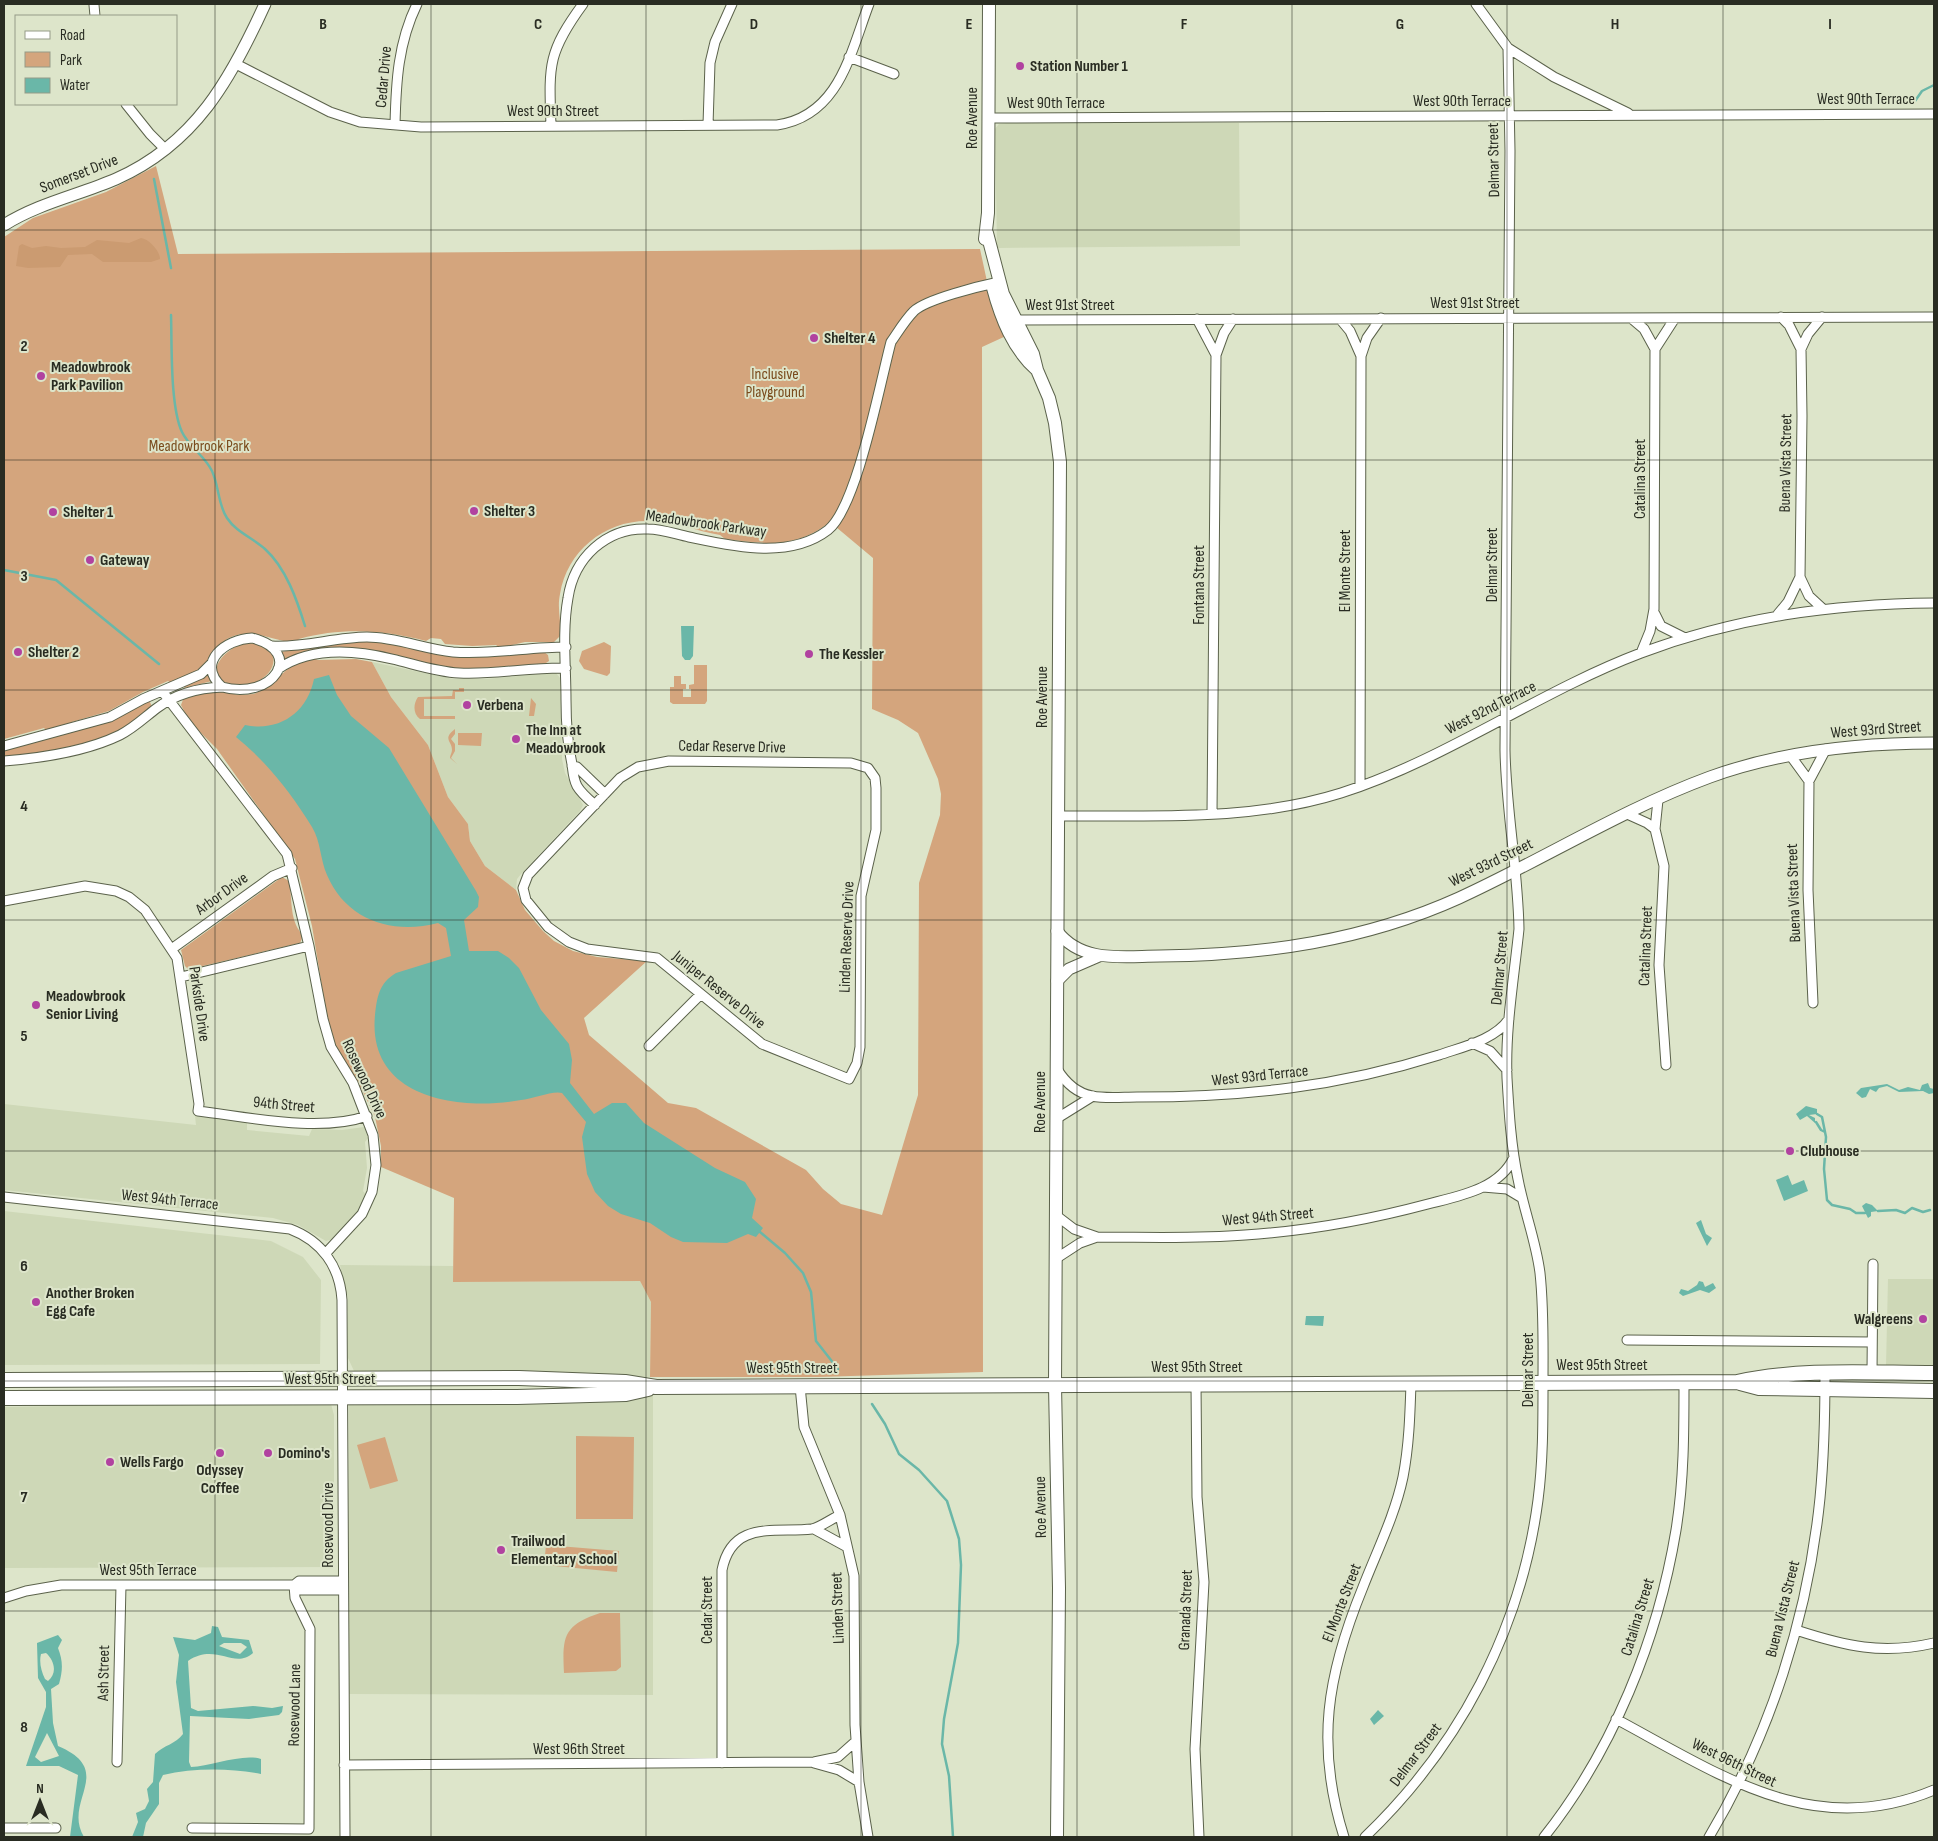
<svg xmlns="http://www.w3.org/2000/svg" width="1938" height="1841" viewBox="0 0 1938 1841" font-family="'Sofia Sans Condensed',sans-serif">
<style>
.built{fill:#ced8b7}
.green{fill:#d4a57d}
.forest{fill:#cb9b71}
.water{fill:#6ab7a8;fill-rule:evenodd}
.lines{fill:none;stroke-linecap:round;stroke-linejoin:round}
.stream{stroke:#6ab7a8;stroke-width:2.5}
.minor-casing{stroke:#5b624b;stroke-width:11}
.tertiary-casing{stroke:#5b624b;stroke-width:13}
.secondary-casing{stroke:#5b624b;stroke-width:14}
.primary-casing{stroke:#5b624b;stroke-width:16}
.minor{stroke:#fff;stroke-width:9}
.tertiary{stroke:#fff;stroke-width:11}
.secondary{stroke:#fff;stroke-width:12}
.primary{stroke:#fff;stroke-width:14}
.grid{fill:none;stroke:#292c22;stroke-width:1;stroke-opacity:0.55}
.poi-dot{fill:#b142a0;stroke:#dde5ca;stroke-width:2}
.labels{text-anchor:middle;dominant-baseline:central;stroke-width:4;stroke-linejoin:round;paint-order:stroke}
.poi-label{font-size:16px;font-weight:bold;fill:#292c22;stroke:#dde5ca;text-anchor:start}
.street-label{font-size:16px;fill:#292c22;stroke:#dde5ca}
.park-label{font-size:16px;fill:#7a4b1c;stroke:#dde5ca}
.grid-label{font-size:16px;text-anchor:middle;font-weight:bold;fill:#292c22;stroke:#dde5ca;stroke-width:4;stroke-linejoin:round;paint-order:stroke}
</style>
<rect width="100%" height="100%" fill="#dde5ca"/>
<!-- built -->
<path class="built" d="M1007,123h232l1,123 -243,2 -2,-119 4,-5z
M372,662l81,17h33l54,-5 4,-3 12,2 4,5 2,81 3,14 18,32 -3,6 -59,63 -4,5 -1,11 -31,-24 -15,-25 -2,-17 -20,-27 -20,-52 -37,-48z
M4,1104l192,21 -1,-9 52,6v8l62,6 3,-7 30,1 22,-3 4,11 -3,4 2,26 -4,23 3,4 -9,20 -23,24 -8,2 -28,-16 -25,-7 -269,-28z
M4,1211l267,30 32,16 18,23 -1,84 -316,1z
M340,1265l113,1 1,16 186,-1 11,21 -1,75 -96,-5 -200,-1 -6,-13v-60z
M1888,1279h46v87h-48z
M653,1394v301l-304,-1v-289l2,-4 235,-1z
M90,1403l241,1 3,11v152l-330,1v-161l60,-1z"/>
<!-- green -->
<path class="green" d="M156,166l22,88 802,-5 11,51 15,36 -24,11 1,1025 -165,5h-168l1,-75 -11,-21 -187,1 1,-84 -73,-31v-21l-6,-29 -11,-23 -29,-50 -8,-27 -15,-91 -17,-67 -78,-110 -28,-28 -8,-16 3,-8 30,-7 25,5 15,-1 12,-6 24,-21 23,-9 5,2 38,-1 16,3 19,35 37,48 20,52 20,27 2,17 15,25 31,24 9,20 18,21 11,10 19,10 24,6 50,4 -63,57 5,17 79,68 28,5 110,62 17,19 18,15 41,11 36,-120 1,-212 21,-68 1,-21 -3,-15 -20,-46 -20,-13 -26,-11 1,-151 -43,-36c-35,27 -63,22 -105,17l-5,-4c-23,-4 -48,-14 -71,-14 -44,-1 -82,30 -89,73 -3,15 1,27 1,41l-7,7h-29l-25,6 -4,-3 -24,1 -27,-2 -4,-5 -10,-1 -5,3c-42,-11 -84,-14 -127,-2l-2,3c-20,1 -34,-10 -53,-8 -29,2 -28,26 -47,38 -8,5 -17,8 -25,12l-4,-3 -25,11 -34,19 -37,11 -2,2 -24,6 -2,-2 -40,11v-502l29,-19 73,-26z
M375,641l38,7 131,4 4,3 1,6 -6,4 -85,4 -147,-18 -28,9 -2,-8 53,-10z
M604,642l7,4 -1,27 -3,3 -23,-7 -5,-8 3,-10z
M245,643c48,-1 29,46 -9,42 -37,-4 -15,-36 9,-42z
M694,665h13v36l-2,3h-32l-3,-2v-15h4v-11h7v8h5v5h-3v8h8v-8h-2v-4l5,-1z
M209,673l3,8 -28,7 1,-2z
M459,688h5v4h-9v7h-31v17h31v3h-35c-7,-5 -7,-15 -2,-22l34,-1 1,-6h6z
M531,698l5,6 -2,12h-5z
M147,702h3l2,5c-9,7 -18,16 -28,21 -36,19 -80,25 -120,30v-9l107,-28z
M455,729v5l-4,5 4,5v7l-4,7 6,6 -7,-6c0,-3 2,-5 2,-8 0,-9 -10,-11 3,-21z
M458,733h24l-1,13 -23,-1z
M282,877l7,4c3,14 1,30 7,44 3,7 9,10 4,18l-106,25 -6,1 -3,-3 -4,-16z
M576,1436l58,1 -1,82h-57z
M385,1437l13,44 -28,8 -13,-44z
M546,1545l73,6 -2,21 -73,-7z
M600,1613h20l1,54 -5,4 -52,2c-2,-37 0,-48 36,-60z"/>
<!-- forest -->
<path class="forest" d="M141,238c8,1 19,13 19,21l-9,3h-48l-11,-8 -24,1 -8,12 -32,1 -12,-2 3,-20 3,-2 10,4 14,-2 15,2 24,-1 12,-7 32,3z"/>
<!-- water -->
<path class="water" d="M681,626h13l-1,30 -3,4h-5l-3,-4z
M329,675l8,20 14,21 38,32 87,143 3,6 -1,10 -14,13 5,31h29l11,7 10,10 22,42 28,34 3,16 -2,23 24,31 18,-11h14l18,20 71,45 30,14 11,17 -4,19 11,10 -7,9 -8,-3 -21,9 -44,-1 -12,-5 -21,-14 -29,-9 -13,-8 -13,-14 -8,-18 -5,-37 4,-15 -24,-29c-8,-3 -30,6 -41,7 -62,11 -154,-1 -146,-85 2,-18 4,-32 21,-42l55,-17 -5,-28 -8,-5c-46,12 -92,-3 -111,-48 -7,-16 -6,-33 -15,-48 -21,-34 -45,-65 -76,-90l9,-12c34,7 62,-12 69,-46z
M1928,1083l2,5 4,1v4l-5,1 -6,-3 -24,1 -12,-6 -8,2 -3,4 -6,-3 -4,8 -4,1 -6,-5 5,-5 26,-4 12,6 9,-3 12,3 2,-5z
M1806,1106l11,3v5l-8,1 6,3v5l-8,-7 -7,4 -4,-6z
M1788,1175l4,10 12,-5 4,11 -24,10 -8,-21z
M1866,1203l6,2 6,6 -7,1v4l-3,2 -6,-12z
M1701,1220l5,14 6,4 -5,8 -11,-23z
M1699,1281l4,1 2,5 8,-4 3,5 -7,5 -9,-3 -17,6 -4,-3 2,-4 7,2 9,-6z
M1306,1316h18l-1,10 -18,-1z
M212,1626l6,1 4,10 27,3 4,13c-19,17 -37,-11 -65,8l3,47 7,3 55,-5 19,2 11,-2 -1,6 -3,3 -30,4 -59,-3 -1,46 2,5c20,-1 52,-14 70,-8v15c-31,-6 -68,-6 -98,1l-4,8v21l-13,19 -3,14h-11l6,-15 -2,-9 9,-4 4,-8 -2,-12 6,-7 2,-28c9,-9 21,-10 28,-20l-7,-52 3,-27 -6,-18 22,3 16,-7zM224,1643h17l6,4 -7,7 -21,-8z
M58,1635l4,5 -4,8c5,13 5,22 1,36l-8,5 2,34 5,23c59,25 4,55 26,91h-14l8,-62 -19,-9h-33l20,-59v-15l-8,-14 -1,-35zM46,1653c8,7 12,20 2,28l-3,-2c-4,-8 -6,-17 -4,-25zM47,1733l12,23 -18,6 -6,-5z
M1378,1710l6,6 -10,9 -4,-6z"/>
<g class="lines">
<!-- stream -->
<path class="stream" d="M1915,101l7,-10 12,-6
M154,179l17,89
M171,315c1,30 -1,91 11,117 7,15 23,24 30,39 7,15 6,34 15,47 9,14 26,20 38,31 21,19 32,51 40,77
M4,570l52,10 103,84
M1817,1114l5,3 4,20 -2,32 3,31 5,5 18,4 6,4h9
M1816,1122l5,8 4,2
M1878,1211l18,-1 9,3 7,-5 11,4 7,-2
M760,1232l25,21 18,20 8,19 5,49 22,28
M872,1404l13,20 14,30 20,16 28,31 12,38 2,26 -3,78 -14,76 -2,25 7,32 4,61"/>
<defs>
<path id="minor" d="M1476,4l32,44 46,29 74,36
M94,5l1,11
M849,57l45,17
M236,64l94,48 30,10 61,5 356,-2c62,-9 73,-71 92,-121
M126,104l24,30 15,15
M989,118l945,-4
M395,125c1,-43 3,-82 22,-121
M708,125l2,-62 5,-21 17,-38
M551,126c-2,-60 -4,-73 32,-122
M1631,318l13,11 11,20
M1197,319l19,36
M1340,319l10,12 11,25
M1015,320l919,-3
M1801,349l7,-15 14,-17
M1800,577l9,19 13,12
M1655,614l6,12 24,12
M1778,614l10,-12 12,-25 2,-161 -1,-67 -12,-24 -8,-8
M252,638c54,14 21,63 -30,49 -27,-25 4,-48 30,-49z
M272,646c32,2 63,-9 95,-9 29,0 57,12 86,15 38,3 75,-5 113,-5
M1641,653l9,-22 4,-22 1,-260 20,-31
M278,669c32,-22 77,-19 114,-10 22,5 44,13 67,14 36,2 71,-6 107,-5
M162,691l125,163 22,92 14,73 8,28 22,36 20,52 3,30 -4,27 -10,22 -36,39
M4,746l106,-29 33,-18 58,-25 11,-11
M1790,755l19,26
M4,761c38,-3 81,-9 116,-26 14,-7 25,-18 37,-27 20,-15 41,-20 65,-21
M669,761l182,2 17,5 7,10 1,10v42l-15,66 -1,151 -3,16 -8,16 -87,-35 -105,-86 -70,-9 -18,-7 -21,-15 -22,-27 -3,-12 5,-13 92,-97 18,-11z
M572,766l5,1 28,27
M1360,786l1,-430 6,-18 14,-20
M1658,800l-3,29 9,37 -5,99 7,100
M595,805c-7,-6 -14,-12 -18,-19 -4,-8 -4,-14 -5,-22 -5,-22 -6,-42 -6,-64 0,-33 -4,-69 2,-102 6,-40 38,-71 80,-69 14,0 27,5 41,8 43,9 100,23 139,-7 29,-23 52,-147 63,-188 7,-10 14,-22 23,-31 13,-12 66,-25 85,-29
M1212,814l4,-459 8,-22 9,-14
M1627,814l20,9 8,6
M1058,816c95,-1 191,6 283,-23 106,-34 197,-101 300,-140 96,-36 191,-49 293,-50
M4,901l81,-15 31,5 13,6 16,13 32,48 22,146 -1,7c51,6 121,22 169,5
M173,948l100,-72 19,-8
M181,977l128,-31
M1813,1003l-5,-113 1,-109 17,-32
M1472,1043l18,8 17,19
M649,1046l52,-52
M1057,1069c8,13 20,24 35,27 14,3 31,1 45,1 106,0 201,-10 302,-42 23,-8 56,-15 70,-36
M1056,1119l37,-23
M1483,1187l24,2 15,9
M4,1197l286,32c32,12 50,38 52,71l3,537
M1057,1216l17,13 23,8
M1057,1258l23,-15 17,-6c49,0 99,2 148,-2 62,-4 123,-15 183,-31 31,-8 72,-15 86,-47
M1627,1340l245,2
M1872,1373l1,-109
M1196,1384l1,113 7,85 -9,167 4,88
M800,1386l4,41 36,88 14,61 1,149 4,57 9,55
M814,1529l33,18
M294,1585l5,-4h44
M4,1598l22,-7 35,-6h233l6,5h43
M1796,1630c49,16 86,25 138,13
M1616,1719c103,55 197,122 318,71
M117,1762l4,-177
M722,1763v-193c10,-50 52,-37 90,-41 9,-2 19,-10 28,-14
M814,1763l25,7 20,12
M344,1765l470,-3 24,-5 18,-16
M4,1828h52
M192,1828l117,1 1,-200 -15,-31 -1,-13
M1344,1837c-29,-92 -17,-162 19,-250 14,-36 32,-72 40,-110 6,-31 7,-62 8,-94
M1365,1837c94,-90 156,-207 173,-337 5,-38 5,-77 5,-116 0,-37 1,-74 -3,-111 -4,-32 -16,-62 -22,-94 -7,-33 -9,-67 -11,-101 -2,-49 7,-100 12,-149 -1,-60 -13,-119 -14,-179l5,-599 -2,-103
M1544,1837c69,-87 114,-198 132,-307 8,-49 8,-99 8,-148
M1709,1837c61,-102 99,-220 111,-339 4,-42 5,-83 5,-125"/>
<path id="tertiary" d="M4,225c35,-22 75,-30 112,-46 79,-35 115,-100 149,-175
M1057,931c25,33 67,25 103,25 103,-1 204,-15 299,-58 85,-39 164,-89 251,-121 72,-26 148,-34 224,-34
M1057,981l12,-12 30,-13"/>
<path id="secondary" d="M987,233l16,61 30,60 4,16 12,28 6,25 5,39 -5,923 4,203 -2,249
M985,239l3,-26 1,-209
M993,288c8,30 20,61 44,82"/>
<path id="primary" d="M4,1380l515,-2 106,4 31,5 1081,-5c64,-14 132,-9 197,-9
M1740,1383l19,5 175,3
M4,1398l513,-1 109,-3 22,-5"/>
</defs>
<!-- minor casing -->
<use href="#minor" class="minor-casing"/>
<!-- tertiary casing -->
<use href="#tertiary" class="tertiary-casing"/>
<!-- secondary casing -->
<use href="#secondary" class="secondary-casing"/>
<!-- primary casing -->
<use href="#primary" class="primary-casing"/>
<!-- minor -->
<use href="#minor" class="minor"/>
<!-- tertiary -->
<use href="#tertiary" class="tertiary"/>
<!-- secondary -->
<use href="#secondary" class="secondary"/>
<!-- primary -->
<use href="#primary" class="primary"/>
</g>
<!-- grid -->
<path class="grid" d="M215,4v1833M431,4v1833M646,4v1833M861,4v1833M1077,4v1833M1292,4v1833M1507,4v1833M1723,4v1833M4,230h1930M4,460h1930M4,690h1930M4,920h1930M4,1151h1930M4,1381h1930M4,1611h1930"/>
<!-- markers -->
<g class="poi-dot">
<circle cx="1020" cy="66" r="5"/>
<circle cx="814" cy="338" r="5"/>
<circle cx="41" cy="376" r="5"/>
<circle cx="474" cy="511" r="5"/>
<circle cx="53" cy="512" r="5"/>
<circle cx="90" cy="560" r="5"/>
<circle cx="18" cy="652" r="5"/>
<circle cx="809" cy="654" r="5"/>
<circle cx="467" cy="705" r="5"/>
<circle cx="516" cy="739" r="5"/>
<circle cx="36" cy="1005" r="5"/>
<circle cx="1790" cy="1151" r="5"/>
<circle cx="36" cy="1302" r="5"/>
<circle cx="1923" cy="1319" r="5"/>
<circle cx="220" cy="1453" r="5"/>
<circle cx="268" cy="1453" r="5"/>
<circle cx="110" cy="1462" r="5"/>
<circle cx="501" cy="1550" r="5"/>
</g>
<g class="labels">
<!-- poi labels -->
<g class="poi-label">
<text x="1030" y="66">Station Number 1</text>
<text x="824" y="338">Shelter 4</text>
<text x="51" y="367">Meadowbrook<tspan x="51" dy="18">Park Pavilion</tspan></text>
<text x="484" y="511">Shelter 3</text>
<text x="63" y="512">Shelter 1</text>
<text x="100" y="560">Gateway</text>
<text x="28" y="652">Shelter 2</text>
<text x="819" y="654">The Kessler</text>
<text x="477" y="705">Verbena</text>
<text x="526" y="730">The Inn at<tspan x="526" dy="18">Meadowbrook</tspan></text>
<text x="46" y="996">Meadowbrook<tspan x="46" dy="18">Senior Living</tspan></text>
<text x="1800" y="1151">Clubhouse</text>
<text x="46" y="1293">Another Broken<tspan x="46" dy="18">Egg Cafe</tspan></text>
<text x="1913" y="1319" text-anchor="end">Walgreens</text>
<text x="278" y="1453">Domino's</text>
<text x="120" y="1462">Wells Fargo</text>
<text x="220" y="1470" text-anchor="middle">Odyssey<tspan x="220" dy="18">Coffee</tspan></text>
<text x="511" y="1541">Trailwood<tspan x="511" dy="18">Elementary School</tspan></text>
</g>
<!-- street labels -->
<g class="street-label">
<text transform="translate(384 77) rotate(-85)">Cedar Drive</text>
<text x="1866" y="99">West 90th Terrace</text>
<text x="1462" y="101">West 90th Terrace</text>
<text x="1056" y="103">West 90th Terrace</text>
<text x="553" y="111">West 90th Street</text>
<text transform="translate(972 118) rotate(-90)">Roe Avenue</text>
<text transform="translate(1494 160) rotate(-91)">Delmar Street</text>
<text transform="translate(79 174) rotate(-21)">Somerset Drive</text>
<text x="1475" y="303">West 91st Street</text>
<text x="1070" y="305">West 91st Street</text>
<text transform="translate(1786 463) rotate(-89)">Buena Vista Street</text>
<text transform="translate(1640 479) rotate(-90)">Catalina Street</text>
<text transform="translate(706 524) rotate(8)">Meadowbrook Parkway</text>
<text transform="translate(1492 565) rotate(-90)">Delmar Street</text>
<text transform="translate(1345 571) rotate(-90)">El Monte Street</text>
<text transform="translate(1199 585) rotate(-90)">Fontana Street</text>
<text transform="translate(1042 697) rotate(-90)">Roe Avenue</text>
<text transform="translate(1491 708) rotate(-27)">West 92nd Terrace</text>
<text transform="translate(1876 730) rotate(-4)">West 93rd Street</text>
<text transform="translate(732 747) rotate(1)">Cedar Reserve Drive</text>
<text transform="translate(1491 863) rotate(-26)">West 93rd Street</text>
<text transform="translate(1794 893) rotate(-92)">Buena Vista Street</text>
<text transform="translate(222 894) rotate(-36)">Arbor Drive</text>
<text transform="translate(847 937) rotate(-88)">Linden Reserve Drive</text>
<text transform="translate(1646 946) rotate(-88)">Catalina Street</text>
<text transform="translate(1500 968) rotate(-85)">Delmar Street</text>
<text transform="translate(719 990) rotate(39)">Juniper Reserve Drive</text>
<text transform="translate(199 1004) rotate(82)">Parkside Drive</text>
<text transform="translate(1260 1076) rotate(-6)">West 93rd Terrace</text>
<text transform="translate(364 1079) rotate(65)">Rosewood Drive</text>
<text transform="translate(1040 1102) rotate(-90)">Roe Avenue</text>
<text transform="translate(284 1105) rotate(5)">94th Street</text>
<text transform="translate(170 1200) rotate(6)">West 94th Terrace</text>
<text transform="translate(1268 1217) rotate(-5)">West 94th Street</text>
<text x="1602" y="1365">West 95th Street</text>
<text x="1197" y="1367">West 95th Street</text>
<text x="792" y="1368">West 95th Street</text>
<text transform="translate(1528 1370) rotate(-90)">Delmar Street</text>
<text x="330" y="1379">West 95th Street</text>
<text transform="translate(1041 1507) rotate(-91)">Roe Avenue</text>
<text transform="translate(328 1525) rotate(-90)">Rosewood Drive</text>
<text x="148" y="1570">West 95th Terrace</text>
<text transform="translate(1342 1603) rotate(-69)">El Monte Street</text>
<text transform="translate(838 1608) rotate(-92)">Linden Street</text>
<text transform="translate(1783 1609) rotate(-76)">Buena Vista Street</text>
<text transform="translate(707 1610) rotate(-90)">Cedar Street</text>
<text transform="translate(1186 1610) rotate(-88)">Granada Street</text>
<text transform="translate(1638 1617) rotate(-73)">Catalina Street</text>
<text transform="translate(104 1673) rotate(-89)">Ash Street</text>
<text transform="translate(295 1705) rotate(-89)">Rosewood Lane</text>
<text x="579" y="1749">West 96th Street</text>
<text transform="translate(1416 1755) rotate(-53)">Delmar Street</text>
<text transform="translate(1734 1763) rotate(26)">West 96th Street</text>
</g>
<!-- park labels -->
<g class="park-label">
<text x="775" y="374">Inclusive<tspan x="775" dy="18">Playground</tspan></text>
<text x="199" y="446">Meadowbrook Park</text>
</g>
</g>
<g class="grid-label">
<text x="323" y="29">B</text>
<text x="538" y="29">C</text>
<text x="754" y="29">D</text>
<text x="969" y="29">E</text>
<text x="1184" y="29">F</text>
<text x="1400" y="29">G</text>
<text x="1615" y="29">H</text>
<text x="1830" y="29">I</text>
<text x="24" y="351">2</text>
<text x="24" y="581">3</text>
<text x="24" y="811">4</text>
<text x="24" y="1041">5</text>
<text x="24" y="1271">6</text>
<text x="24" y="1502">7</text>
<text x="24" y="1732">8</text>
</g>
<!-- border -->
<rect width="1938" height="1841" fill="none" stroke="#292c22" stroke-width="10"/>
<!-- legend -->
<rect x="15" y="15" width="162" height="90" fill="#dde5ca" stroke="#959b87"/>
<rect x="25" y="31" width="25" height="8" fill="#ffffff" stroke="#959b87"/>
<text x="60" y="40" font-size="15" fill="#292c22">Road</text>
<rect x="25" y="52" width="25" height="15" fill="#d4a57d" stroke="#959b87"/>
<text x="60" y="65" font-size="15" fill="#292c22">Park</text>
<rect x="25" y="78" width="25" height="15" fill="#6ab7a8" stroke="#959b87"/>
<text x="60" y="90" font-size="15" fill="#292c22">Water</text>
<!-- north arrow -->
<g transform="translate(40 1801)" stroke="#dde5ca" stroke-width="4" paint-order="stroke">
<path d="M0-4L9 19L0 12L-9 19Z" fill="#292c22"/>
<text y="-8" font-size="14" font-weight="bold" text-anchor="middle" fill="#292c22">N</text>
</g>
</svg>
